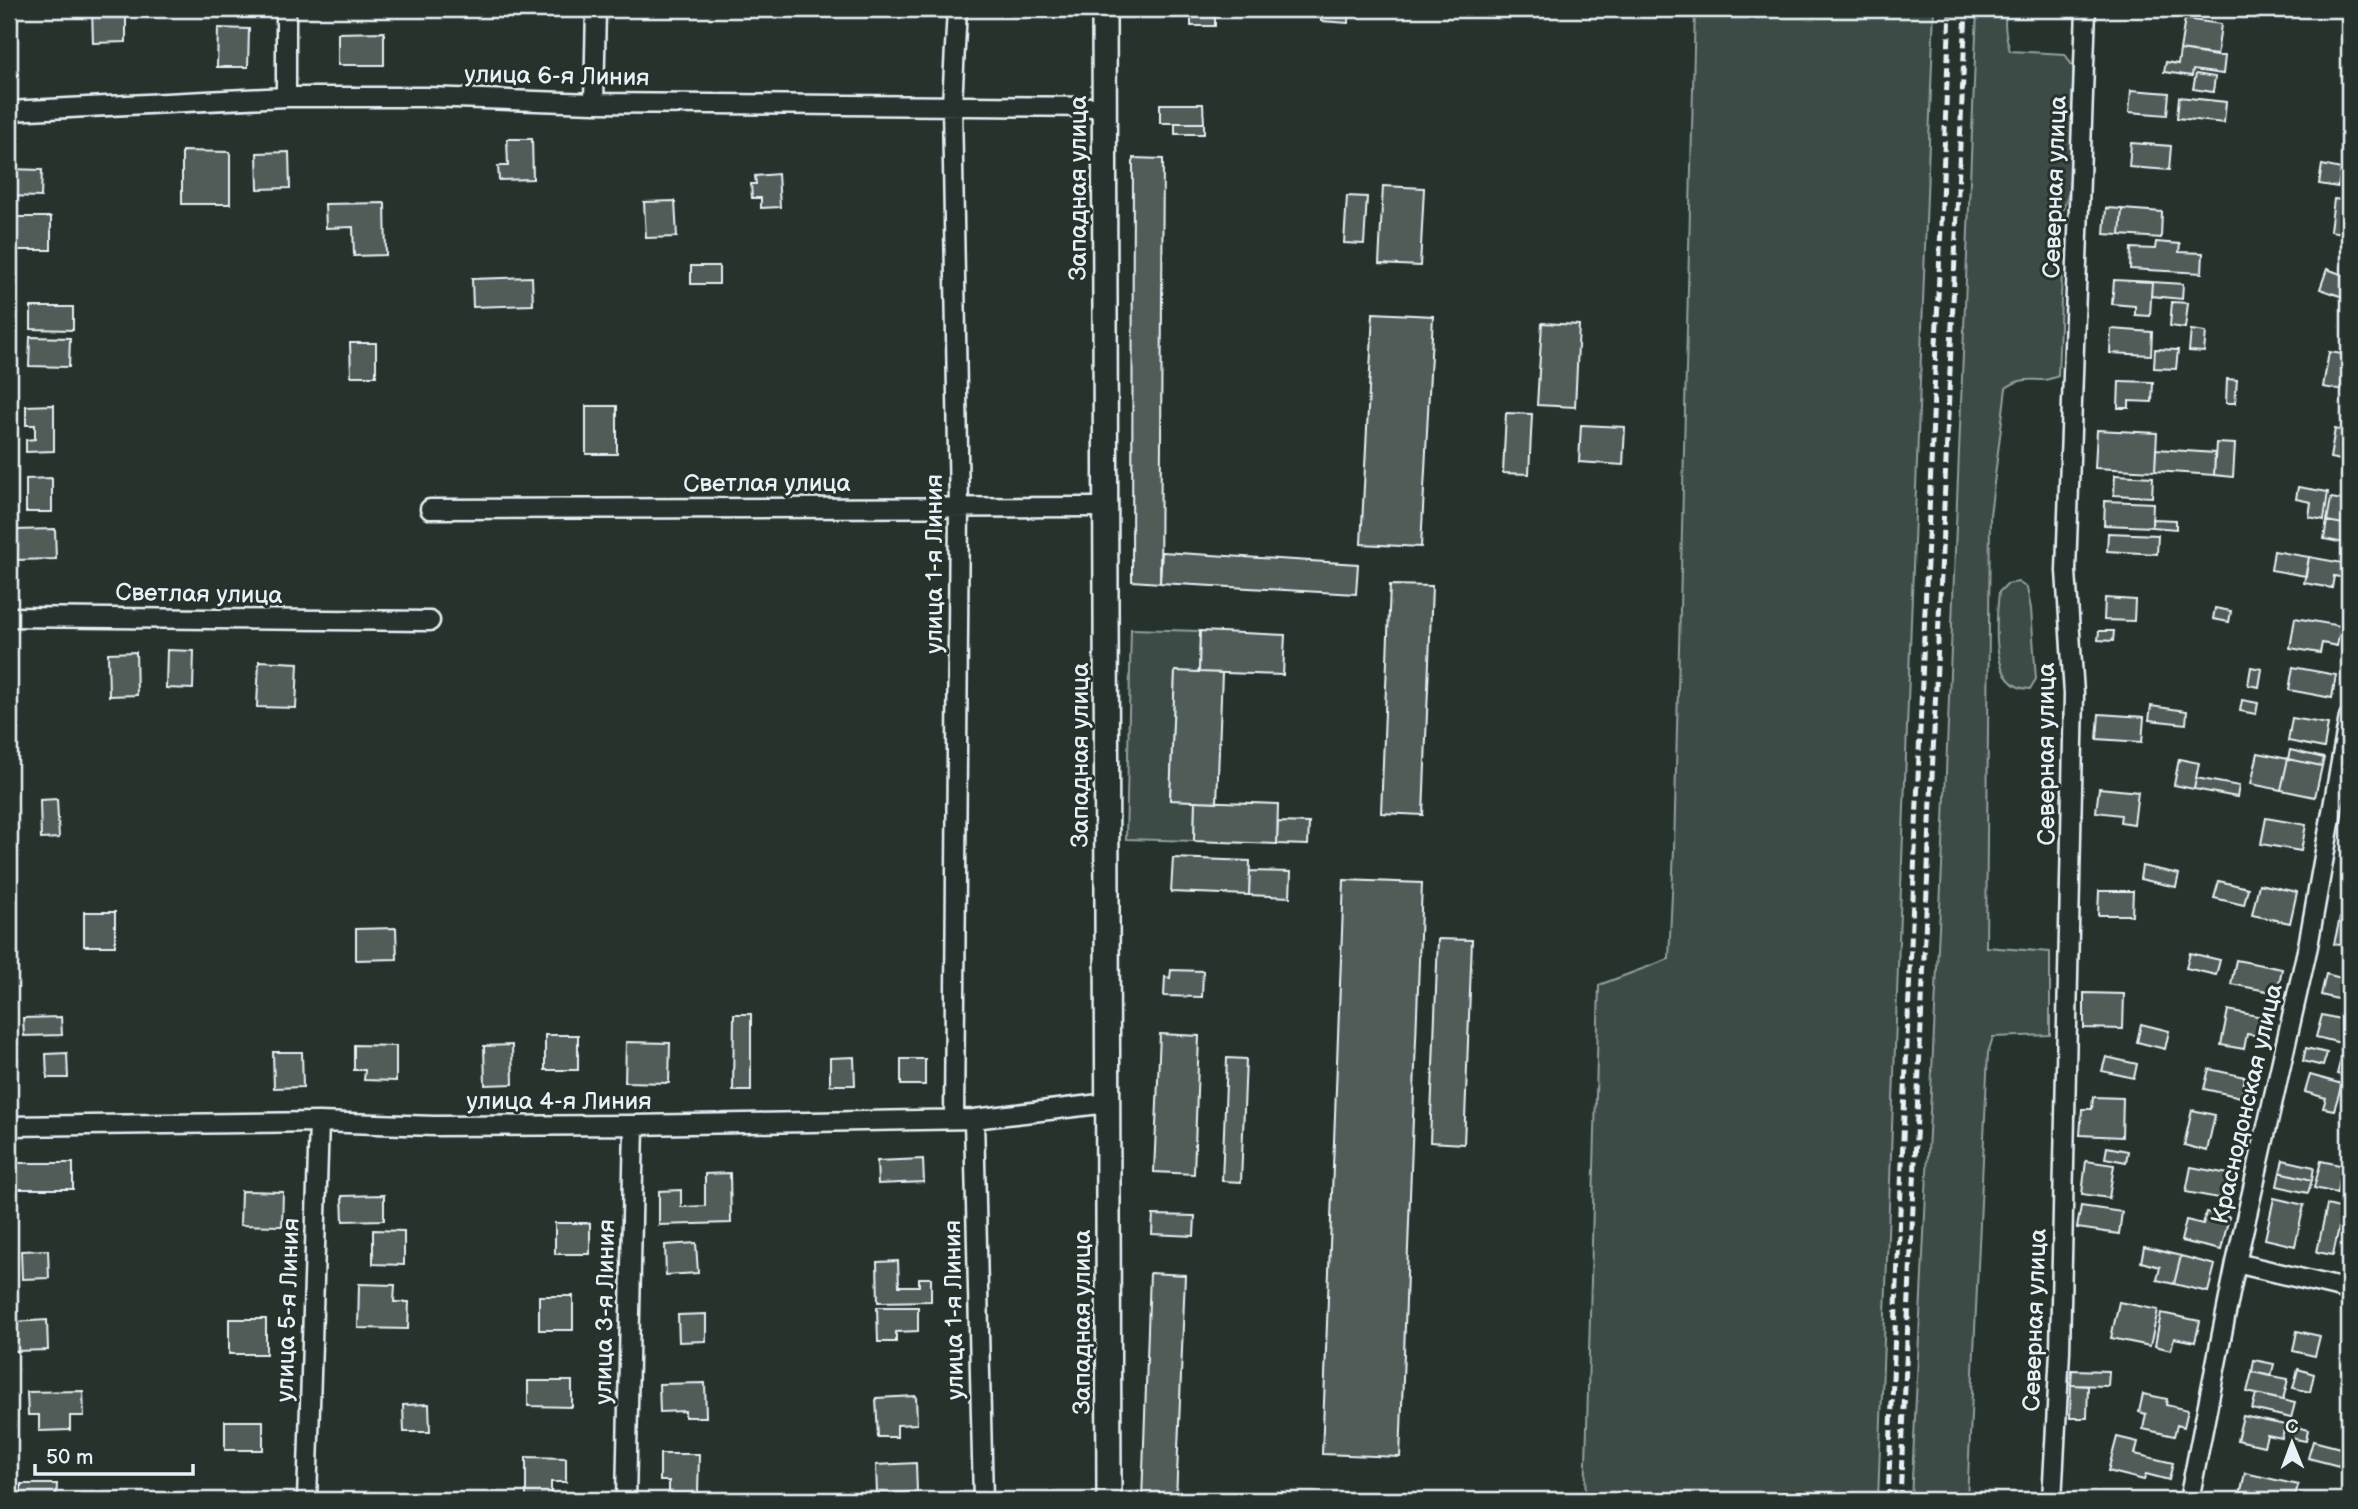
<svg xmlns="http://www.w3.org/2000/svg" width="2358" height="1509" viewBox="0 0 2358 1509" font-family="'Balsamiq Sans',sans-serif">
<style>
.green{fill:#3e4b47;stroke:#939ea0;stroke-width:2}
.building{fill:#505c59;stroke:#e8f1f8;stroke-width:2}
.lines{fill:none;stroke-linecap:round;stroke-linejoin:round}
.minor-casing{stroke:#e8f1f8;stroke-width:23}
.tertiary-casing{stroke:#e8f1f8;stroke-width:28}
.minor{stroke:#26332d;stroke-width:18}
.tertiary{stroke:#26332d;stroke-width:23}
.rail{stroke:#e8f1f8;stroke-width:5;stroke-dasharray:10 5;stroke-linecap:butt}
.labels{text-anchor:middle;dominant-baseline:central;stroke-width:6;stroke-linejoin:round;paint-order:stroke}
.street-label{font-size:24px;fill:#e8f1f8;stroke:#26332d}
</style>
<rect width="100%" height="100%" fill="#26332d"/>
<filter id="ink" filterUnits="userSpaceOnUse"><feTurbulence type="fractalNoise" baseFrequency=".0143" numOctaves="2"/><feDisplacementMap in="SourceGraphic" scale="14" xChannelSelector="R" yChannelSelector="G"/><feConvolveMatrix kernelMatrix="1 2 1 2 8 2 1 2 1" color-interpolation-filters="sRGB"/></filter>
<g filter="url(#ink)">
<!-- green -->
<path class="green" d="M1695,9h239l-56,1491h-293l14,-515 70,-26 5,-110z
M1977,9h30c-4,14 -1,28 3,42l55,3 8,13 1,66 -5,59 -16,45 1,16 8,20 -4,103c-20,10 -30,-4 -52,12l-16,127 -4,432 64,5v83l-57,2 -5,16 -21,447h-56l32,-654z
M2018,582l9,6 4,21 5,70 -6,10c-41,0 -34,-69 -31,-97l8,-8z
M1131,629l69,2 -1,41h-24l-5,127 25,2 -1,40 -68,-2z"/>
<!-- building -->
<path class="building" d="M92,9h34v33l-33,1z
M1191,9h24v17h-24z
M1321,9h28l-1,14 -27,-2z
M2184,9h67v8l-68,-5z
M2185,19l36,5 -4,32 -37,-6z
M218,28l31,1 -1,38h-31z
M384,32v33h-46v-32z
M2180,50l45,6 -2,18 -30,-4 -1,6 -28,-4 2,-10 12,2z
M2196,74l19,3 -2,15 -20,-3z
M2131,90l38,3 -2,22 -38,-3z
M2179,97l47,5 -2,21 -47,-5z
M1160,104h43l1,19h-44z
M1175,123h29v11h-29z
M507,139h25l1,40 -34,1 -1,-14h10z
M2131,143l40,3 -2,24 -40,-3z
M182,151l48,1v52h-48z
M289,152l1,36 -32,1 -1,-36z
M1133,158l30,1 -3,424 -28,-2z
M2322,165l19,4 -3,18 -19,-3z
M9,169l33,1 -1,27 -32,-1z
M778,174l2,33 -19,1v-10h-9l-1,-14h5l-1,-8z
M1383,186l41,2 -4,78 -41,-2z
M1347,196l20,1 -3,47 -20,-1z
M2334,199l15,2v33l-19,-3z
M675,201l2,36 -31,1 -2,-36z
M385,203l1,52 -32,1 -1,-29 -27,1 -1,-24z
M2106,208l16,1 -2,26 -16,-1z
M2122,209l40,3 -1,26 -41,-3z
M10,217h41v33h-41z
M2156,242l24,2 -1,8 24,1 -1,20 -72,-4 1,-21 24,1z
M691,266h28v18h-28z
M2327,269l22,8v22l-29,-10z
M532,277l1,28 -60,2 -1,-28z
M2114,280l38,2 -2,34 -15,-1v-9l-23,-2z
M2152,282l31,2 -1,15 -31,-3z
M2172,302l16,1 -3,25 -15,-2z
M31,307h42v23l-42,-1z
M1373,313l60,3 -12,231 -60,-3z
M1542,323l37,2 -4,82 -38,-2z
M2111,329l41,3 -1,23 -41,-2z
M2191,330l15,2 -2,20 -15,-1z
M30,337l40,1 -1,29 -40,-1z
M350,343h26v33h-25z
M2155,349l23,1 -2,19 -22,-1z
M2329,352l20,3v26l-6,-1 -2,10 -18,-3z
M2227,379l10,1 -2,23h-9z
M2119,381l34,1 -1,20 -23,-1v7h-11z
M54,405v46l-28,1v-12l9,-1v-14h-9v-19z
M586,406h31v48h-31z
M1506,413l26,1 -3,60 -26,-1z
M1581,425l44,2 -2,38 -44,-3z
M2335,429l14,3v21l-3,8 -16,-3z
M2097,430l60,3 -2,38 -60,-3z
M2216,443l19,1 -2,33 -19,-2z
M2156,449l59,4 -1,22 -59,-4z
M2115,475l38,2 -1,20 -38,-2z
M52,478v34h-26v-33z
M2298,487l30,5 -4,28 -15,-3 2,-15 -15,-3z
M2331,498l18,3v24l-22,-4z
M2105,501l48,2 -1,24 -48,-2z
M2152,519l24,1v9l-24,-2z
M2327,521l22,4v19l-25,-5z
M55,529l1,30 -41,1 -1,-30z
M2108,533l50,2 -1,19 -50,-3z
M2274,551l35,6 -3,19 -35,-6z
M1162,552l196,12 -2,30 -196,-11z
M2309,557l39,7 -3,14 -11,-2 -2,12 -28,-5z
M1390,585l42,1 -9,229 -42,-2z
M2105,598l30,2 -1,21 -30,-1z
M2215,608l16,3 -2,11 -16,-3z
M2295,618l46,8 -4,20 -15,-3 -2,10 -30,-5z
M1200,631l85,4 -2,40 -84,-3z
M2099,631h15l-1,10 -15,-1z
M167,650l27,1 -1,38 -27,-1z
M136,652l1,43 -28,1 -1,-43z
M259,661l39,2 -2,45 -39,-1z
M2251,667l11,2 -3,18 -11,-2z
M2293,667l43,8 -4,23 -43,-8z
M1175,671l47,2 -5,129 -47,-2z
M2242,700l16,3 -2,11 -16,-3z
M2151,706l36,5 -1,13 -37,-4z
M2099,714l45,3 -2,25 -45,-3z
M2292,718l36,6 -4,24 -36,-7z
M2290,750l34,8 -2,8 -34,-7z
M2258,753l30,6 -7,31 -30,-6z
M2179,759l20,4 -5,26 -20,-4z
M2288,759l34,7 -7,31 -34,-7z
M2196,778l43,8 -2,11 -43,-8z
M2099,788l39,4 -4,32 -14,-2 1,-7 -25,-3z
M57,799l2,39 -18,1 -1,-39z
M1195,801l83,3 -1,40 -83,-3z
M2266,818l40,7 -5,26 -40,-7z
M1278,822l31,1 -1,22 -31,-1z
M1173,858l77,3 -1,34 -78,-3z
M2142,866l37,8 -3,13 -36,-8z
M1250,871l41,1 -1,25 -41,-2z
M1344,880l78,3 -22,574 -78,-3z
M2219,881l29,7 -4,17 -30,-7z
M2259,884l38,8 -7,31 -38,-8z
M2099,891h34l-1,24h-34z
M84,912h31v34h-31z
M2340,918l9,2v27l-15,-3z
M396,928l1,31 -41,1v-31z
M1438,939l34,1 -8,204 -34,-2z
M2190,953l30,7 -4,15 -30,-7z
M2236,960l46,9 -5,24 -46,-9z
M1171,970l32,1 -1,26 -38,-1 1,-19 5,1z
M2326,974l23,6v22l-28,-7z
M2084,993l40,1 -1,35 -39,-1z
M2228,1010l39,8 -4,19 -16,-3 -3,15 -23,-4z
M734,1014h17v77h-18z
M2322,1015l27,6v24l-33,-8z
M61,1017l1,18 -38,1 -1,-18z
M2141,1024l28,7 -4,18 -28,-7z
M1160,1034l39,2 -5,138 -40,-2z
M545,1035h33v35h-33z
M626,1042l44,1 -1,40 -44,-1z
M354,1045l42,1v35l-32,-1 1,-10h-11z
M512,1045l1,39 -28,1 -1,-39z
M2306,1048l21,5 -4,13 -20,-5z
M273,1052h29l1,35 -29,1z
M67,1053l1,25h-21l-1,-24z
M2342,1055l7,2v20l-12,-3z
M854,1057l1,28h-25v-27z
M2106,1057l31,7 -3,14 -32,-7z
M1227,1058l19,1 -5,123 -19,-1z
M901,1059h24v26h-24z
M2209,1069l36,8 -4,20 -37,-8z
M2310,1075l32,9 -8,26 -11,-2 3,-10 -21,-6z
M2093,1097l30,1 -1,39 -42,-2 2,-26h10z
M2192,1110l23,5 -8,36 -23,-6z
M2107,1147l21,4 -2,11 -21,-4z
M923,1159l1,23 -46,2 -1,-23z
M2283,1160l31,7 -2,13 -32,-8z
M2086,1161l28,4 -5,33 -27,-4z
M2321,1161l28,6v14l-10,-2 -2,14 -23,-5z
M13,1163h60v26h-60z
M2191,1167l43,8 -5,25 -43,-8z
M2280,1172l32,8 -4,13 -31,-7z
M730,1173l1,50 -72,2v-34l22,-1v17l24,-1v-32z
M241,1191l42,1 -1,34 -42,-1z
M384,1195v25l-41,1 -1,-25z
M2274,1198l30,7 -9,41 -30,-7z
M2327,1205l16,4 -10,46 -16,-3z
M2081,1206l41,6 -3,22 -42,-6z
M2206,1212l23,5 -8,33 -40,-9 5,-21 17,4z
M1153,1215l42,1 -1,20 -42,-2z
M555,1223h35v31h-35z
M2349,1227v29l-6,-2z
M373,1230l31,1v34l-31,-1z
M696,1243l2,30 -32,2 -1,-30z
M2144,1247l37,9 -7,28 -17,-4 3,-13 -19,-5z
M48,1250l1,28 -27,1 -1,-28z
M2181,1256l34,9 -7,27 -34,-8z
M898,1261l1,25h20v-8h12v23l-53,1 -1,-40z
M1150,1273l35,2 -9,225h-34z
M359,1284l36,1 -1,17h15l-1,27 -50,-1z
M539,1296h34v34h-34z
M2119,1302l39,8 -8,36 -39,-8z
M877,1307h41v24l-22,1v10h-18z
M2161,1313l39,8 -5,21 -21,-4 -3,12 -16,-4z
M706,1314v27l-27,1 -1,-27z
M229,1319h37v35h-37z
M47,1320l1,30 -34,1 -1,-29z
M2297,1331l23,5 -5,20 -22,-5z
M2254,1360l20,4 -3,12 -19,-4z
M2298,1369l16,5 -4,18 -17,-4z
M2072,1370l37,1 -1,15 -37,-1z
M2252,1372l36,7 -5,21 -36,-8z
M528,1381h44v26l-44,-1z
M705,1383l1,34h-21v-6l-25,1 -1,-28z
M2071,1385l17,1 -1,32h-17z
M83,1391l1,25h-14v14l-31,1v-16h-11l-1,-23z
M2143,1394l24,5 -1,6 22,5 -4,17 -7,-2 -3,11 -31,-7 3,-15 -7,-2z
M2256,1394l39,9 -4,15 -39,-9z
M916,1396l1,28 -20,1v12h-19l-2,-39z
M429,1404l1,28h-26l-1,-27z
M2243,1416l42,9 -3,13 -15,-3 -3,11 -27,-6z
M225,1421h38v29h-38z
M2293,1426l15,4 -2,11 -16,-3z
M2117,1437l21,5 -3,12 38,9 -4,17 -23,-6 -2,6 -36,-9z
M2313,1441l31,8 -5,17 -31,-8z
M660,1454h39l-1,39h-29v-12h-9z
M526,1457l40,1v24h-15v17h-25z
M916,1463l1,29 -40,2 -1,-29z
M2245,1473l53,12 -4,15 -21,-2v2h-34z
M21,1484h36l-1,16h-35z
M272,1497l1,3h-46v-1z"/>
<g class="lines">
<defs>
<path id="minor" d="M286,97v-88
M594,103l2,-94
M9,111l277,-14h140l168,6 510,4
M430,509l675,-2
M9,617l421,4
M954,1119l5,-612 -7,-402 5,-96
M974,1119l9,381
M9,1126l310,-4 115,4 200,-1 340,-6 134,-16
M2236,1263l113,27
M307,1500l12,-378
M626,1500l8,-375
M2052,1500l8,-149 14,-657 -8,-123 20,-562
M2189,1500l47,-237 72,-317 41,-229"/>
<path id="tertiary" d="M1104,9l5,1491"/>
</defs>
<!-- minor casing -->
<use href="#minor" class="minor-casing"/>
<!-- tertiary casing -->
<use href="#tertiary" class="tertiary-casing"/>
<!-- minor -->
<use href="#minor" class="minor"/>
<!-- tertiary -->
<use href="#tertiary" class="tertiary"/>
<!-- rail -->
<path class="rail" d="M1888,1500l62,-1491
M1900,1500l66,-1491"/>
</g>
</g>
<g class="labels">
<!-- street labels -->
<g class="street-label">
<text transform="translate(557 76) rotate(1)">улица 6-я Линия</text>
<text transform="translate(2055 187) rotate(-88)">Северная улица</text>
<text transform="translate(1078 188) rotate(-90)">Западная улица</text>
<text x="767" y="483">Светлая улица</text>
<text transform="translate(934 564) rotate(-90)">улица 1-я Линия</text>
<text transform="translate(199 594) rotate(1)">Светлая улица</text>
<text transform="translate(2046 754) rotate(-90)">Северная улица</text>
<text transform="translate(1080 755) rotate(-90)">Западная улица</text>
<text x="559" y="1101">улица 4-я Линия</text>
<text transform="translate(2247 1104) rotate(-77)">Краснодонская улица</text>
<text transform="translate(288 1310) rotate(-88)">улица 5-я Линия</text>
<text transform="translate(954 1310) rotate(-91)">улица 1-я Линия</text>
<text transform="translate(605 1312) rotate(-89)">улица 3-я Линия</text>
<text transform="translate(2035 1320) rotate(-88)">Северная улица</text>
<text transform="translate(1082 1322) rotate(-90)">Западная улица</text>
</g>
</g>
<!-- margin -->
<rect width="2358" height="1509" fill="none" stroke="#26332d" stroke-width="35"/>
<rect x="18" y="18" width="2323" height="1474" fill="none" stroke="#e8f1f8" stroke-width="2.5" filter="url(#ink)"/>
<!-- north arrow -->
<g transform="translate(2292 1443) rotate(359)" stroke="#26332d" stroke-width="5" paint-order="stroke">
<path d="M0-5L12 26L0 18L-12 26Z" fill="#e8f1f8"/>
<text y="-10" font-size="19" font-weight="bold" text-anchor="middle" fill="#e8f1f8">С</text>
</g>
<!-- scale -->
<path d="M35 1464v10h158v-10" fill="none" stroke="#e8f1f8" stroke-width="3.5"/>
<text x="46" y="1464" font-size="21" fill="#e8f1f8" stroke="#26332d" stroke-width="5" paint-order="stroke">50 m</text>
</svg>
